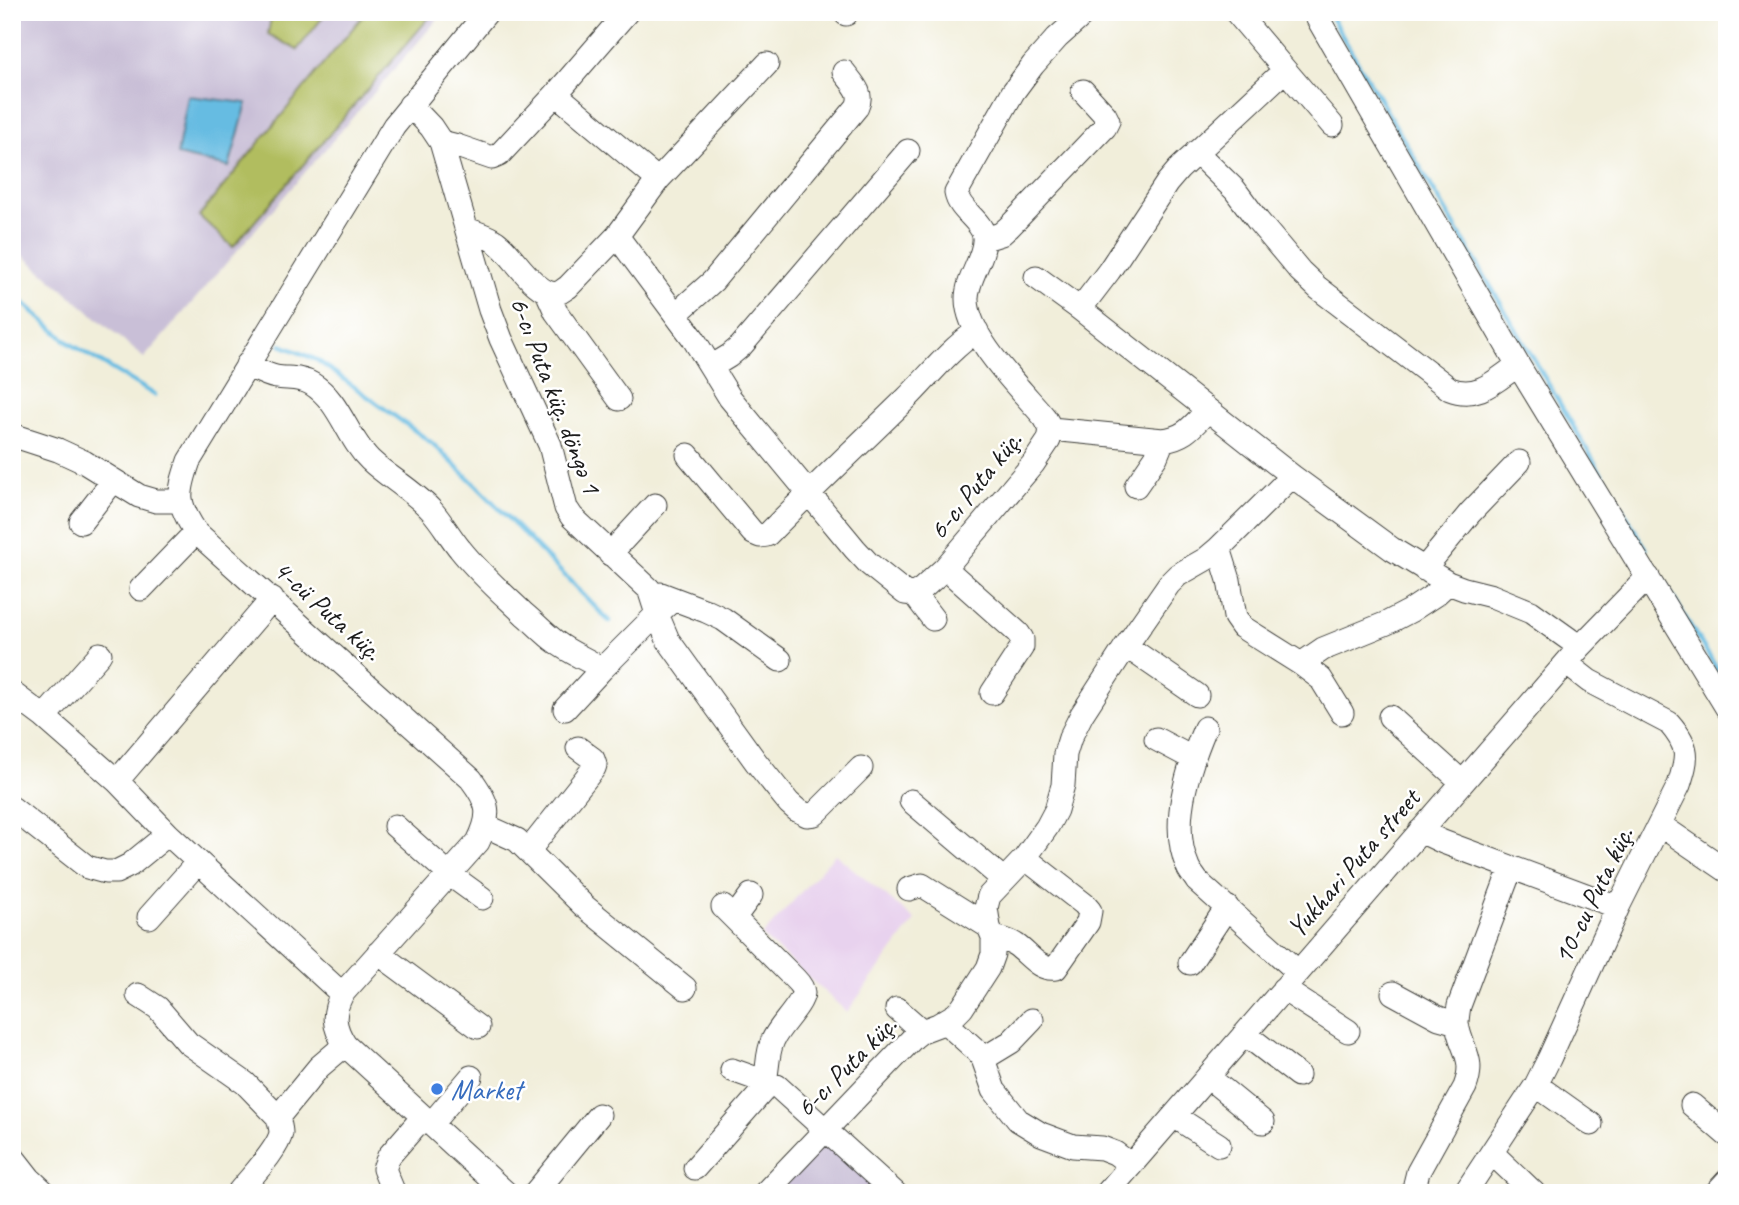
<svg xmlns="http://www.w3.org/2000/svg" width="1739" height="1205" viewBox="0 0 1739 1205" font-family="Caveat,sans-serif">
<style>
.built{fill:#e8d2ee}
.industrial{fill:#c9bfd7}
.green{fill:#b1bd5f;stroke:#666c3e;stroke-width:2}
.water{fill:#66bce2;stroke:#416c7f;stroke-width:2}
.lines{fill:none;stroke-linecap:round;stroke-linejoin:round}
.stream{stroke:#66bce2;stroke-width:4.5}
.minor-casing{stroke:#3c3c38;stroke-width:25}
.minor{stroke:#fff;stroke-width:23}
.shop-dot{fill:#3f7fe0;stroke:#fff;stroke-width:2.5}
.labels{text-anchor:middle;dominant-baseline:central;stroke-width:5;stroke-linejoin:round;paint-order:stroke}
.street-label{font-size:28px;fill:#1c1c1c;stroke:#fff}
.shop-label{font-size:28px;fill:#366cbe;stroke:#fff;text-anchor:start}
</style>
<rect width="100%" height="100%" fill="#fff"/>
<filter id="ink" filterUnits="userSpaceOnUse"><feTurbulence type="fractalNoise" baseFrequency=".0143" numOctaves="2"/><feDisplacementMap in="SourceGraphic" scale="14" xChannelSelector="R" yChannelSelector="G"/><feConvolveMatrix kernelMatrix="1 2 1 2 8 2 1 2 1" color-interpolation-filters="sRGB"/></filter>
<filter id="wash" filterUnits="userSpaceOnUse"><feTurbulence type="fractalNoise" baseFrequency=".00686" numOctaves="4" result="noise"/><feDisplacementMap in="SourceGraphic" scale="28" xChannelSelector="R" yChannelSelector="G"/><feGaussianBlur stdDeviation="1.57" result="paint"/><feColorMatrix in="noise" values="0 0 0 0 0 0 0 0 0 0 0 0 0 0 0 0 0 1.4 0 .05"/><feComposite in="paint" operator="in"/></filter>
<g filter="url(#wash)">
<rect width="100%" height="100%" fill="#f1eeda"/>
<!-- built -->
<path class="built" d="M835,854l80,66 -68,92 -85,-76z"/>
<!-- industrial -->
<path class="industrial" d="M12,12h432l-300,346 -132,-112z
M824,1139l60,54h-106z"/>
<!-- green -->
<path class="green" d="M272,12h55l-30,38 -29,-16z
M366,12h68l-201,235 -34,-31z"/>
<!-- water -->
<path class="water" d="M188,96l59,7 -18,64 -52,-12z"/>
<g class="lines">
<!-- stream -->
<path class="stream" d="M1328,12l318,537
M12,293l57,50 86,52
M281,345l36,15 115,83 49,47 128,131
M1663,582l64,103"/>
</g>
</g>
<g filter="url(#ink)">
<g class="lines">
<defs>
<path id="minor" d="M487,12l-93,114 -205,335c-11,32 -13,42 7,71l275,247c18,24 21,35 7,63l-136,152c-10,20 -9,32 3,51l161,148
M1236,12l49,58 -106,99 -12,14 -58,88 -29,38 212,167 100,73 56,34 16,6 28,7 39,16 49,35
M1314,12l204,353 209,343
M846,14l1,-2
M1285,70l47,55
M556,94l102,86
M410,105l21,22 10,15 49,168 11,29 49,106 16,63 6,9 77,72 8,25 11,26 88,122 33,41 8,7 10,5 8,-1 46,-46
M441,142l16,4 35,12 7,-3 57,-61 71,-82
M1196,152l39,38 23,31 42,50 18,17 132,101c28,11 46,-9 68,-24
M467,229c12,5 25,8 34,17 14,12 37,52 57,47 4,-1 6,-4 10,-6l49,-51 41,-56 109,-116
M617,236l76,102 37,60 125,151 14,15 36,29 9,1 8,-5 23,-21 88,-104 16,-24 2,-11 -6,-11c-24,-29 -79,-81 -78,-120 0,-20 19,-42 17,-61 -1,-16 -25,-26 -28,-44l57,-101 20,-27 24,-27 29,-26
M985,239l16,-5 8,-7 96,-100 3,-6 -3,-6 -22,-24
M1036,277l44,32
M547,292l9,20 63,87
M676,314l37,-33 144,-174c7,-14 -4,-23 -13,-35
M247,365c9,4 18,10 29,12 12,2 25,0 36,7 28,17 35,54 58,76 19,18 44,31 62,51 10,11 18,26 28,38 19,24 42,44 64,65 11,9 21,20 32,28 14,11 31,17 46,27l55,-55 17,-15
M711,367l18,-11 12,-10 167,-195
M1051,429l112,11c23,-3 29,-14 45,-30
M12,435l46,15 26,12 55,34 17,5h25
M688,455l65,78 7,3 7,-1c46,-47 93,-91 140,-137 23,-23 42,-48 70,-67
M1136,486l20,-29 7,-17
M81,522l32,-41
M1219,548l10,32 6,37 7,10 59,37 20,15 21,34
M610,554l45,-49
M945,568l73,65 4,6v8l-30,46
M1424,569l46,-56 49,-51
M141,589l55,-57
M661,594l45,17 17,8 57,41
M914,594l19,25
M1126,646l71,49
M1301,664l22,-15 64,-26 23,-12 26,-17 12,-11
M12,693l32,24 73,64 51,53 174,160
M565,709l37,-40
M44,717l56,-63
M1390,717l72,65
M1205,728c-17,40 -36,97 -17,139 2,5 6,9 9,14l101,91
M1156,739l36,19
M117,781l155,-182
M911,801l93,79
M12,808l75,59 18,5h11l14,-7 38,-31
M1660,825l66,45
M395,826l54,48 33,24
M486,826l31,14 67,66 101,82
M1420,831l23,11 175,65
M529,850l65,-82 1,-3 -2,-6 -15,-11
M909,889l13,-4 67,42
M149,917l49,-55
M734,918l17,-23
M993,937c8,2 16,3 23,8 13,9 23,26 40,23l32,-46 2,-11 -6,-7 -59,-46
M378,953l100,74
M1190,963l37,-56
M1283,989l65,42
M1393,993l46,25 18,5
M138,995l20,13 30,35 57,40 33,34 41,-50 26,-22
M897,1009l25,22
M945,1022l31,28 7,9 11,31 24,30 23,14 32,12 29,2 13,5 16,12
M1245,1034l53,41
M983,1059l28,-17 21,-22
M732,1070l45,16 118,107
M1208,1077l55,45
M1536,1085l55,39
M1692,1105l35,30
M1174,1116l45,29
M431,1124l40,-47
M1492,1153l42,40
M12,1156l18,23 15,14
M695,1168l66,-75c9,-19 4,-36 12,-53 6,-14 29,-35 30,-47 0,-5 -4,-10 -8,-14l-72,-72
M238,1193c11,-14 40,-43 43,-60 0,-5 -2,-11 -3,-16
M394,1193l-10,-24 5,-13 34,-39
M535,1193l64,-78
M765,1193l148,-155 9,-7 16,-6 17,-10 7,-7 26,-40 5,-14v-17l-4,-10 -3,-19 3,-12 36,-38 22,-31 9,-17 7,-25 2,-31 5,-16 12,-24 44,-68 43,-62 9,-9 28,-16 13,-11 73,-72
M1107,1193l473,-546 68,-70
M1417,1193l-2,-9 3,-12 47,-85c11,-29 -4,-37 -8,-63 0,-5 1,-12 2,-18l52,-138
M1465,1193l71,-108 13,-26 69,-152 61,-122c9,-28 11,-38 -10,-62l-80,-42 -23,-18
M1716,1193l11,-12"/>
</defs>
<!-- minor casing -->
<use href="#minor" class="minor-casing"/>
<!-- minor -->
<use href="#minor" class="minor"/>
</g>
</g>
<!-- markers -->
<circle class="shop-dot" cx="437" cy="1089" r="7"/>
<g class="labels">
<!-- street labels -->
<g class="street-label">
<text transform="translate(556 395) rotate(69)">6-cı Puta küç. döngə 1</text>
<text transform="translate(975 485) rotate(-51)">6-cı Puta küç.</text>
<text transform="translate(328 610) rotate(42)">4-cü Puta küç.</text>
<text transform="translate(1353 863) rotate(-49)">Yukhari Puta street</text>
<text transform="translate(1593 895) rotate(-64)">10-cu Puta küç.</text>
<text transform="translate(846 1066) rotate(-45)">6-cı Puta küç.</text>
</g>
<!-- shop labels -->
<g class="shop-label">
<text x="451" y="1089">Market</text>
</g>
</g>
<!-- margin -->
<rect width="1739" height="1205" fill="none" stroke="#fff" stroke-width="42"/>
</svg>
